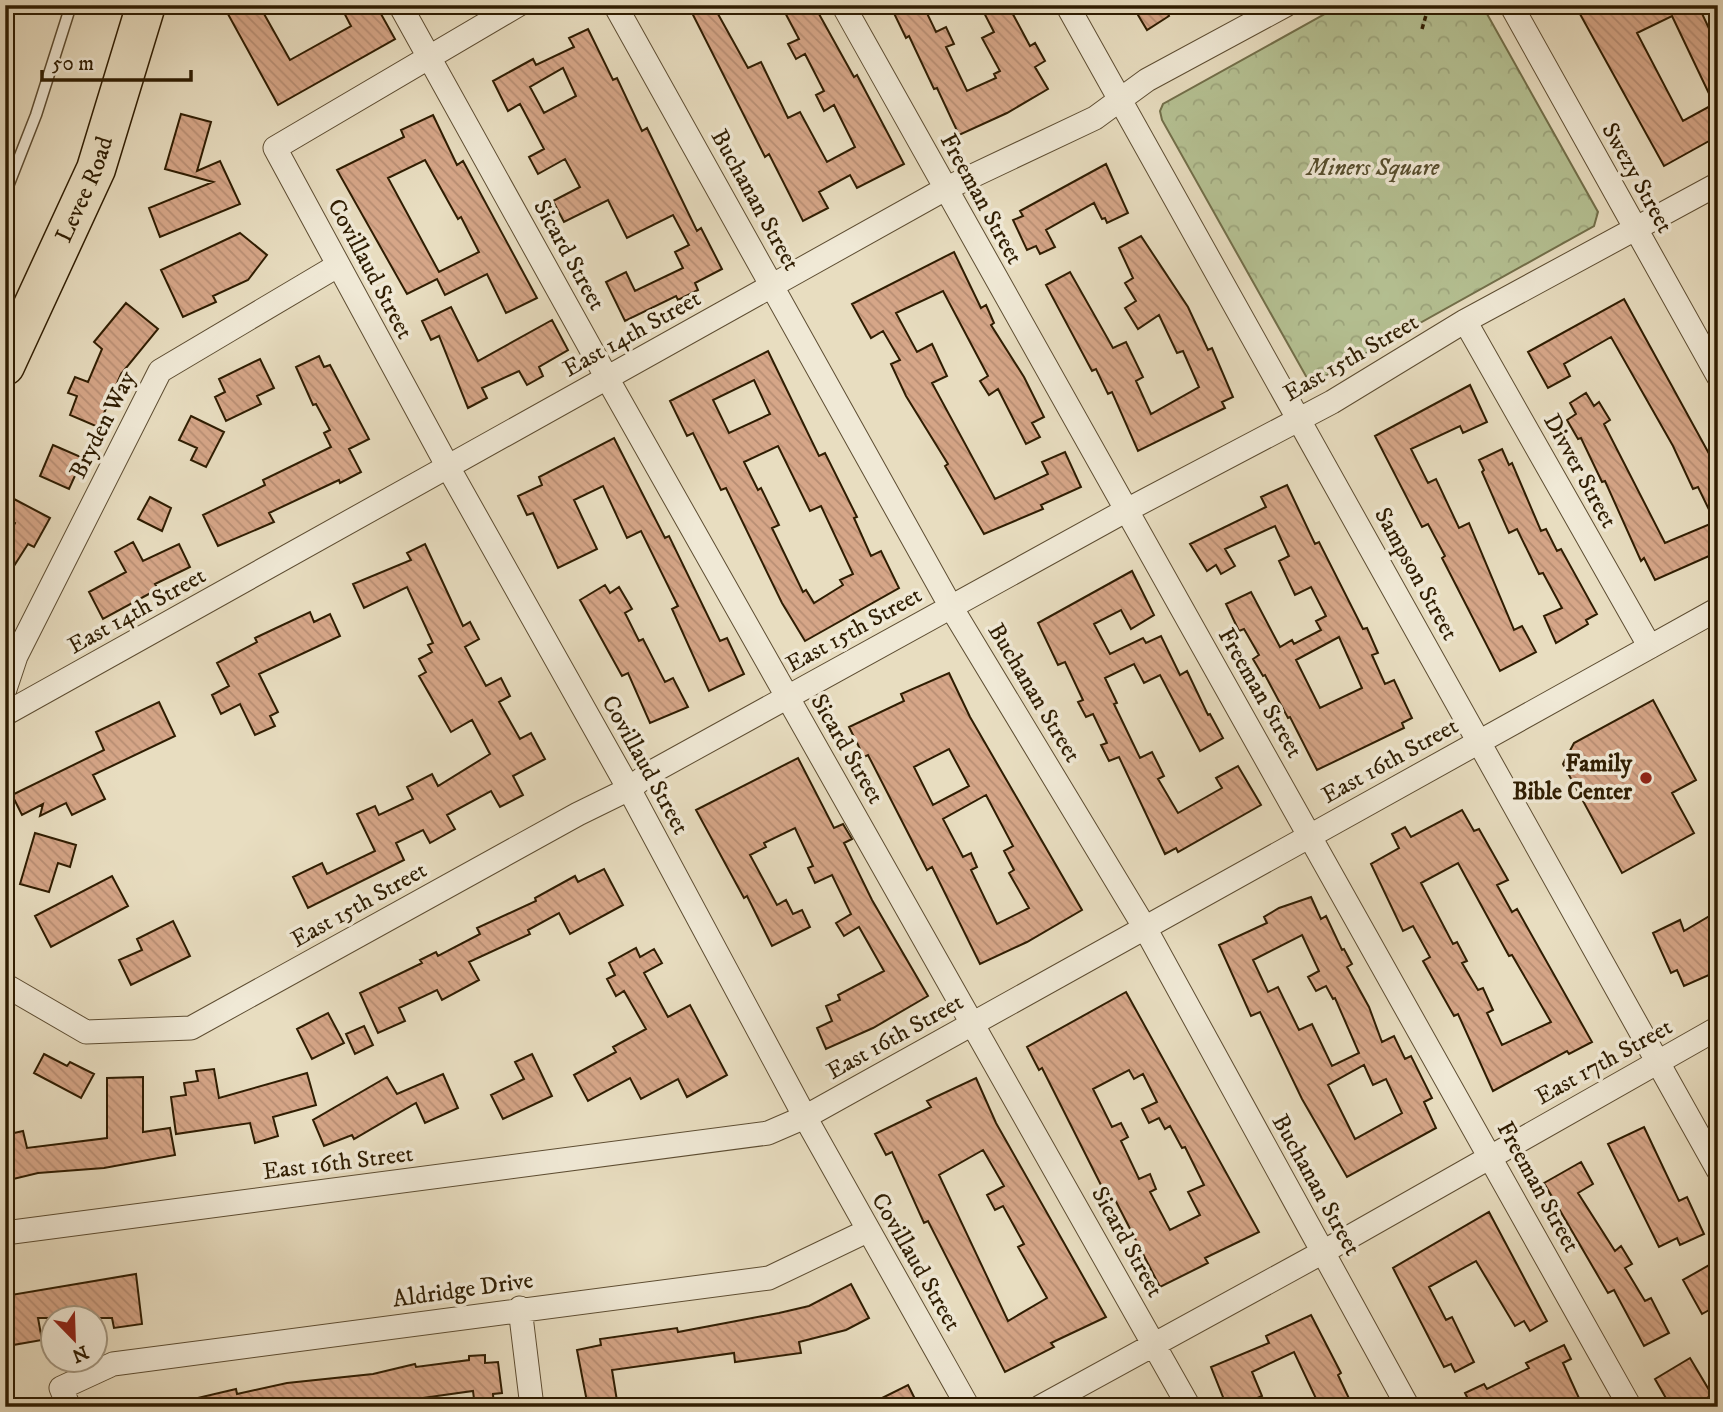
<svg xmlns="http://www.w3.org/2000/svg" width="1723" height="1412" viewBox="0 0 1723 1412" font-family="'IM FELL DW Pica',serif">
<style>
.forest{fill:url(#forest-crowns);stroke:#726f4a;stroke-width:2}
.building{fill:url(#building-back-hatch);stroke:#2f1d02;stroke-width:2;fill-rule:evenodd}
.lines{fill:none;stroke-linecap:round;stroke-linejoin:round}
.lane-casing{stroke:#5d4d32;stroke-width:13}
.street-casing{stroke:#5d4d32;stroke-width:25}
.highway-casing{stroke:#2f1d02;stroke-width:41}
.path{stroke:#2f1d02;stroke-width:3.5;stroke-dasharray:5 3.5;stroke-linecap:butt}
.lane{stroke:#f0e9d6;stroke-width:10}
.street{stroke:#f0e9d6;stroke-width:23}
.highway{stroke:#e8ddc0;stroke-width:38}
.poi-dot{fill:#8f2418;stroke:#f0e9d6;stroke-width:2.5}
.labels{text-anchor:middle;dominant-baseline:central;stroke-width:7;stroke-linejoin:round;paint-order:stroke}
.park-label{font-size:24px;font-style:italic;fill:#574e2e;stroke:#f0e9d6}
.street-label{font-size:24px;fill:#2f1d02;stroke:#f0e9d6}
.poi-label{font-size:24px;font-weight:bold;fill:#2f1d02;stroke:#f0e9d6;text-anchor:end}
</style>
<defs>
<pattern id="forest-crowns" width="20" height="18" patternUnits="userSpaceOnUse" patternTransform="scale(1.75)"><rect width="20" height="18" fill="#b5c193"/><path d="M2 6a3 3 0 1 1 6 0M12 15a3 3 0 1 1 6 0" fill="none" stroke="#9ca57d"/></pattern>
<pattern id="building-back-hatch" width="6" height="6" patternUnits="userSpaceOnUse" patternTransform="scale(1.75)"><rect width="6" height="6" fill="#d6a688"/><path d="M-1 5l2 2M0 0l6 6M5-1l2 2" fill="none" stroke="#b88e74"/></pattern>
</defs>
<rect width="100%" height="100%" fill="#e8ddc0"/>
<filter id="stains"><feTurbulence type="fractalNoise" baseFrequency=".00286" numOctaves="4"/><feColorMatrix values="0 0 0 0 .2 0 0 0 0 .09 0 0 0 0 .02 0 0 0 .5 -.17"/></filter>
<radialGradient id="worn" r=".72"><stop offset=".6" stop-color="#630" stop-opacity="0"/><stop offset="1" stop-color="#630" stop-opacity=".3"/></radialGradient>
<!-- forest -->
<path class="forest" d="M1341,5h141l116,207 -4,14 -278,155 -9,-3 -145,-258 -2,-9 3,-7z"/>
<!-- building -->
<path class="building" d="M223,5h36l31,55 61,-34 -11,-21h36l19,34 -117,66z
M688,5h25l35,63 13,-6 27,56 12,-6 27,50 28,-15 -21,-42 -10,6 -8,-16 8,-4 -19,-37 -9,5 -8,-15 11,-5 -18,-34h33l40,72 3,-2 47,89 -47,24 -7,-13 -31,17 9,16 -25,13 -34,-67 -4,3z
M890,5h33l13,27 10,-5 8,17 -8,3 21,44 29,-13 -2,-4 6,-3 -18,-33 12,-6 -14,-27h28l22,41 5,-3 10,18 -10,6 13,22 -41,24 -48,22 -22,-47 -3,1 -25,-53 -3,2z
M1132,5h31l6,11 -22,14z
M1575,5h123l15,32 5,-2v101l-54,30zM1672,16l42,88 -31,17 -46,-88z
M588,29l25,51 4,-2 25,53 5,-3 50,103 4,-3 21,41 -27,14 3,7 -20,10 -2,-4 -51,25 -19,-39 20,-10 9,19 48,-23 -8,-16 14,-7 -16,-30 -46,23 -19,-38 -44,22 -11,-21 27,-14 -15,-28 -27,15 -9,-17 15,-8 -24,-45 -12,7 -15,-30 40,-22 3,6 38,-18 -5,-9zM563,68l13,28 -32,17 -14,-26z
M181,114l30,8 -14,49 23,-10 20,43 -80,33 -11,-29 64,-26 -48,-13z
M433,115l24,50 6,-4 74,137 -31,15 -19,-39 -42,21 -8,-16 -30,15 -70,-124 67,-33 -3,-7zM425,160l33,59 3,-2 18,35 -40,20 -51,-94z
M1106,164l22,49 -21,10 -2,-5 -3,1 -8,-16 -48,27 9,17 -15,7 -4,-8 -9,4 -14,-30 10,-4 -3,-5z
M240,233l27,22 -19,25 -35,16 3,6 -33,15 -22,-47z
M1141,236l47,71 20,43 4,-2 21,49 -11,5 3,6 -87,43 -26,-59 -4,2 -12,-25 -4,2 -46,-86 24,-13 43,76 13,-6 17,35 -7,4 15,33 48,-27 -16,-36 -6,2 -18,-38 -21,14 -13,-21 11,-7 -11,-18 8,-5 -14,-30z
M954,252l27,56 5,-3 8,18 -3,2 33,52 20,40 -12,6 8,14 -14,7 -28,-55 -9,6 -9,-14 8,-5 -45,-85 -47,22 21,39 15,-8 15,32 -15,7 63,116 53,-25 -6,-12 23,-10 16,35 -40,18 2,4 -59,25 -39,-68 3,-2 -42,-68 -15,-32 9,-4 -17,-29 -12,7 -19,-34z
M1624,299l94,171v82l-63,28 -11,-22 -3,3 -36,-80 -3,1 -21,-44 -3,1 -11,-19 9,-6 -6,-11 16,-10 8,13 5,-4 11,18 -6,4 61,119 50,-21 -17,-35 -5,2 -20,-43 -62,-109 -47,27 6,12 -22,12 -20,-36z
M126,303l32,26 -37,45 -23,53 -28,-12 7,-19 -9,-3 7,-16 13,5 14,-33 -8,-7z
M451,307l27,54 74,-41 16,30 -29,17 4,9 -16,9 -8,-14 -37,17 5,10 -19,10 -29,-72 -8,4 -9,-19z
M768,351l51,105 6,-3 32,64 -3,1 17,38 10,-5 18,37 -94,53 -23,-38 -56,-115 -5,2 -28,-57 -6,3 -17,-35zM754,380l16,34 -41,19 -16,-33zM778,446l32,65 11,-5 32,68 -13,6 3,5 -29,18 -8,-13 -3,2 -31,-64 7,-3 -18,-37 -3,2 -14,-28z
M319,356l5,11 6,-2 39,74 -20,10 12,23 -21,11 -1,-3 -70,33 5,9 -56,24 -15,-31 62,-30 -2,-5 68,-33 -7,-14 6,-3 -14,-26 -3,1 -17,-38z
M260,359l14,29 -17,8 4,8 -35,17 -11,-24 10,-5 -6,-13z
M1470,385l17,37 -24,11 -3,-7 -49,23 17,34 8,-4 23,49 10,-5 45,107 8,-4 14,26 -36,19 -58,-113 3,-2 -17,-32 -6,3 -47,-91z
M191,416l33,16 -18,35 -15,-7 6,-12 -18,-8z
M614,438l51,100 4,-2 51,105 7,-3 17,36 -35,17 -37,-82 6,-3 -37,-75 -14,7 -24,-52 -29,14 23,49 -39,19 -25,-55 -6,2 -9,-19 24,-11 -3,-8z
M53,445l30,13 -14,31 -29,-13z
M1502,449l7,16 3,-2 29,68 5,-2 11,22 4,-2 36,65 -11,6 2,4 -32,19 -12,-27 18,-8 -19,-35 -4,1 -22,-45 -8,4 -27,-61 2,-2 -5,-10z
M1287,485l28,59 4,-2 44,87 4,-1 11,25 -6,2 13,29 9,-4 18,38 -10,5 2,5 -87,42 -27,-53 -2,1 -23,-43 -2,1 -10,-17 6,-4 -15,-26 -5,2 -13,-27 25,-12 29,55 12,-7 2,4 27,-14 -5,-9 10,-5 -15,-29 -16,8 -16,-34 10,-5 -14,-30 -50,23 10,17 -14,8 -5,-9 -9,6 -17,-27 76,-37 -5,-10zM1339,637l23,51 -42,20 -24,-48z
M150,497l21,11 -9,23 -24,-12z
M14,499l36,19 -16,29 -6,-3 -23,36v-38l10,-19 -10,-8z
M133,542l10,19 36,-17 11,23 -35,17 3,5 -55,30 -14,-27 37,-20 -11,-20z
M425,544l38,82 7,-4 9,17 -14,8 21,39 15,-8 9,18 -11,6 21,37 11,-6 14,26 -32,17 10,19 -23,12 -9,-16 -44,24 8,14 -25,14 -7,-13 -27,13 8,17 -96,48 -15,-31 29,-14 5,11 48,-23 -18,-37 18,-8 4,9 34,-16 -6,-12 25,-13 6,12 52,-32 -18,-34 -21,12 -32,-56 7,-4 -7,-13 13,-7 -4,-7 5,-2 -26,-56 -43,21 -11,-24 58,-24 -4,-7z
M1132,571l22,44 -23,14 -10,-19 -27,14 16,30 33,-16 3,5 15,-7 19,39 7,-4 21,44 2,-1 13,24 -23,13 -40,-76 -16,8 -10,-19 -29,14 12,25 -3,1 26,54 12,-6 12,24 -6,3 20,34 44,-25 -6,-10 22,-12 23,39 -83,47 -2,-4 -11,6 -46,-97 -10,4 -8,-16 6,-2 -14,-29 -7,3 -8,-15 5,-2 -18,-38 -7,3 -20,-42z
M605,585l5,8 9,-6 13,22 -7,4 14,28 4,-2 22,43 8,-4 15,29 -38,16 -22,-50 -6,3 -42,-76z
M310,612l4,10 16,-8 10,22 -81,38 19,38 -8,4 5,10 -20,9 -15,-31 -19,10 -9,-19 17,-9 -12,-23 40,-21 -2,-4z
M949,673l21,44 112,193 -55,32 -47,22 -48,-97 -5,3 -59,-115 -4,2 -15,-30 55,-26 -3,-7zM949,749l20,37 -36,19 -19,-38zM986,795l27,51 -9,5 10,19 -5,3 20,35 -32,16 -26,-54 6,-3 -6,-14 -8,4 -20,-38z
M1653,700l43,80 -24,13 22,40 -72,40 -59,-109 11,-21z
M159,702l16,34 -82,39 12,24 -33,16 -6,-12 -26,13 3,-12 -21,11 -10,-20 92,-45 -8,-18z
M798,758l36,70 9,-4 9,15 -8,4 28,57 56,96 -55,32 -47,21 -9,-21 15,-7 -6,-15 14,-6 -2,-5 46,-24 -25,-44 -15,9 -8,-13 15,-9 -19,-39 -17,8 -7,-15 5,-2 -18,-38 -31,15 2,4 -16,8 27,50 9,-5 7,14 9,-4 8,17 -38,19 -25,-50 -3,2 -48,-88z
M1462,810l12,21 5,-2 29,51 -11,5 15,27 5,-3 75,133 -23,12 -2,-3 -74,40 -35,-77 -4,2 -31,-55 7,-4 -17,-31 -10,5 -32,-67 28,-16 -7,-14 13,-7 6,10zM1458,863l51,93 3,-1 39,67 -49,23 -15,-32 6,-3 -10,-22 -5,2 -16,-27 5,-2 -10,-19 -4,2 -32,-61z
M35,833l41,12 -6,22 -12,-4 -9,29 -29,-8z
M604,869l19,36 -53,29 -11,-21 -31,17 2,4 -61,28 10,18 -37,20 -5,-10 -38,18 6,13 -27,12 -18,-40 62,-30 -2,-3 16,-8 2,4 42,-22 -3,-6 59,-27 -1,-3 40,-22 3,6z
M112,876l16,30 -77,41 -16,-31z
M1311,897l10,22 5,-3 16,34 2,-1 8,15 -5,3 22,40 13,35 12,-6 11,23 6,-3 21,42 -8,4 12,26 -89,49 -45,-78 -42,-87 -9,4 -32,-71 48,-22 -3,-6 15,-9zM1302,935l17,36 -11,6 8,14 10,-5 7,13 2,-1 24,55 -27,13 -20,-42 -13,6 -21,-43 -10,5 -15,-32zM1364,1065l9,20 13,-6 16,34 -47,26 -27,-54z
M1718,911v60l-34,15 -7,-16 -6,3 -18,-40 27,-13 4,11z
M173,921l17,35 -59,29 -12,-25 23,-10 -5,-11z
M636,948l4,9 14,-8 8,14 -18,10 24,44 22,-12 37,70 -40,22 -9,-18 -37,20 -11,-21 -42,23 -14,-26 42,-23 -3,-5 33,-18 -22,-38 -8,5 -9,-17 8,-4 -6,-12z
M1126,992l133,240 -54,26 3,5 -48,24 -51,-99 -5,3 -62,-123 -3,2 -12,-23zM1129,1070l5,9 9,-5 14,28 -15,7 7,14 10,-5 6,11 5,-3 12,22 3,-1 19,38 -16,7 12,23 -30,15 -20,-38 6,-3 -6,-15 -11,5 -18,-38 7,-4 -7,-14 -9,4 -19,-38z
M328,1013l16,30 -32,16 -15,-30z
M364,1026l9,19 -18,9 -9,-20z
M44,1054l23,12 3,-4 24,12 -13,24 -47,-25z
M532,1054l20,42 -49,23 -12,-24 33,-16 -9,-17z
M214,1069l5,29 88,-25 9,32 -43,12 5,19 -23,7 -5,-20 -74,11 -5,-37 15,-2 -2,-12 14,-2 -2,-10z
M443,1074l15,34 -33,15 -9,-20 -62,36 -2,-4 -28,11 -11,-26 74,-43 10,17z
M143,1077v55l27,-4 5,27 -71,13 -66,5 -33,8v-46l18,-4 4,17 80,-10v-60z
M976,1078l20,45 110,194 -55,26 3,4 -49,25 -77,-151 -4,2 -32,-71 -6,3 -11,-21 56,-27 -4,-6zM983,1150l21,36 -17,9 8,15 8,-4 21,38 -6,3 29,51 -39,23 -69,-146z
M1644,1127l35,74 8,-4 17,37 -24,11 -3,-7 -18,9 -51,-103z
M1581,1162l12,22 -15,9 37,58 6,-5 11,18 -7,4 20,33 6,-3 18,35 -25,13 -30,-56 -6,3 -64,-110z
M1489,1212l58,109 -17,10 -6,-10 -9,5 -39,-65 -47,26 17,33 6,-3 22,45 -19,10 -4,-8 -7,3 -51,-99z
M1718,1260v45l-16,9 -19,-34z
M136,1274l6,50 -28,4 -2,-10h-74l4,22 -29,5 -8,-49z
M851,1284l18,34 -23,12 -47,12 2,11 -66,9 -1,-9 -122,17 6,37h-30l-11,-57 24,-5 -1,-6 77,-11 1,4 101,-19 30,-7z
M1311,1315l30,58 -3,2 15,32h-33l-26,-55 -42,20 10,24 -25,11h-10l-16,-40 58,-24 -3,-7z
M1564,1345l7,14 -8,4 20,44h-111l-7,-14 19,-9 3,5 42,-21 -3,-5z
M485,1355v8l13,-1 4,31 -9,1 1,13h-19l-2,-16 -65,9 1,7h-220v-7l47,-11 1,5 50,-11 86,-9 42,-10 1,3 53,-7v-4z
M1690,1358l22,37 -21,12h-20l-16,-28z
M908,1385l11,22h-55z"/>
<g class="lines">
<defs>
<path id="lane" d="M5,194l31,-79 35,-110"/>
<path id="street" d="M400,5l207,373 582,1029
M518,5l-243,143 173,319 181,322 176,328 163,290
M615,5l336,602 194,321 263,479
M843,5l787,1402
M1067,5l651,1165
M1511,5l207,371
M1465,321l185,326
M5,689l11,-33 144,-285 177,-105
M5,714l940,-525 150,-71 52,-38 139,-75
M5,985l81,47 105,-4 387,-214 51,-25 21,-16 475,-262 207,-109 133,-81 253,-137
M5,1233l763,-100 37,-16 913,-508
M520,1308l12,99
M69,1407l-8,-19 52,-24 656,-86 98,-47
M1040,1407l283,-155 395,-224"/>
<g id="highway">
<path id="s1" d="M5,366l91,-197 50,-164"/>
</g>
</defs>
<!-- lane casing -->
<use href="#lane" class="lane-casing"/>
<!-- street casing -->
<use href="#street" class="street-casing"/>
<!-- highway casing -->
<use href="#highway" class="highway-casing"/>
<!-- path -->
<path class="path" d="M1422,29l7,-24"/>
<!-- lane -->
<use href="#lane" class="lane"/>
<!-- street -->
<use href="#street" class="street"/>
<!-- highway -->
<use href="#highway" class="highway"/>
</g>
<!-- markers -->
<circle class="poi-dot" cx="1646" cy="778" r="7"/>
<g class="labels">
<!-- park labels -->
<g class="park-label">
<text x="1373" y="168">Miners Square</text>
</g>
<!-- street labels -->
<g class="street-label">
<text transform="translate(1637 178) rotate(61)">Swezy Street</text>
<text stroke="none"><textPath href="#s1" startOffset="194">Levee Road</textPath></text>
<text transform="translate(981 199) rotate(61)">Freeman Street</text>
<text transform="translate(755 200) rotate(61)">Buchanan Street</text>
<text transform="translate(569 255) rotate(61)">Sicard Street</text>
<text transform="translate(370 269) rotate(62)">Covillaud Street</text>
<text transform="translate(632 334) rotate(-29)">East 14th Street</text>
<text transform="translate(1351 358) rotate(-30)">East 15th Street</text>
<text transform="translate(103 425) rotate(-63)">Bryden Way</text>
<text transform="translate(1580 471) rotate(61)">Divver Street</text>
<text transform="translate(1416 574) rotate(61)">Sampson Street</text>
<text transform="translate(137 611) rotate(-29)">East 14th Street</text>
<text transform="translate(854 630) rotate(-29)">East 15th Street</text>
<text transform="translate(1034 693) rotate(59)">Buchanan Street</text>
<text transform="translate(1260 693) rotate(60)">Freeman Street</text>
<text transform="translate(847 749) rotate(60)">Sicard Street</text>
<text transform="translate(1390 761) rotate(-29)">East 16th Street</text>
<text transform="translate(645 765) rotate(61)">Covillaud Street</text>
<text transform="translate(359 905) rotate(-29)">East 15th Street</text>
<text transform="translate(895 1037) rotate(-29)">East 16th Street</text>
<text transform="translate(1604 1062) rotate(-29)">East 17th Street</text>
<text transform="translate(338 1163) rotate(-7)">East 16th Street</text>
<text transform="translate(1316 1185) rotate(61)">Buchanan Street</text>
<text transform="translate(1538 1187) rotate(61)">Freeman Street</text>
<text transform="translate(1127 1242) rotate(61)">Sicard Street</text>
<text transform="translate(916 1262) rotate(60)">Covillaud Street</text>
<text transform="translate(463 1290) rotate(-8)">Aldridge Drive</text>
</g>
<!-- poi labels -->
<g class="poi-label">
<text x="1632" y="764">Family<tspan x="1632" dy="28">Bible Center</tspan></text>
</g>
</g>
<!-- margin -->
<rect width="1723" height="1412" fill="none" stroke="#e8ddc0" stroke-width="28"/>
<rect x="7" y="7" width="1709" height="1398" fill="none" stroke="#2f1d02" stroke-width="3.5"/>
<rect x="14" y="14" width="1695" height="1384" fill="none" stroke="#2f1d02" stroke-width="2"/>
<!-- north arrow -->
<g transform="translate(74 1339) rotate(157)"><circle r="33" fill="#f0e9d6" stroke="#a39781" stroke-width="2"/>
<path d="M0-5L12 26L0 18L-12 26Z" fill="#8f2418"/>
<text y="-10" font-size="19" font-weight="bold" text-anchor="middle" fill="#2f1d02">N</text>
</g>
<!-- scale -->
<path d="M42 70v10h149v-10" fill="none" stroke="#2f1d02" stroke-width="3.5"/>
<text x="52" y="70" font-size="21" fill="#2f1d02" stroke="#f0e9d6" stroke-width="5" paint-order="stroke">50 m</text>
<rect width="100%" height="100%" filter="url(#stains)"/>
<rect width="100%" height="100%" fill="url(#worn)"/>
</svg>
